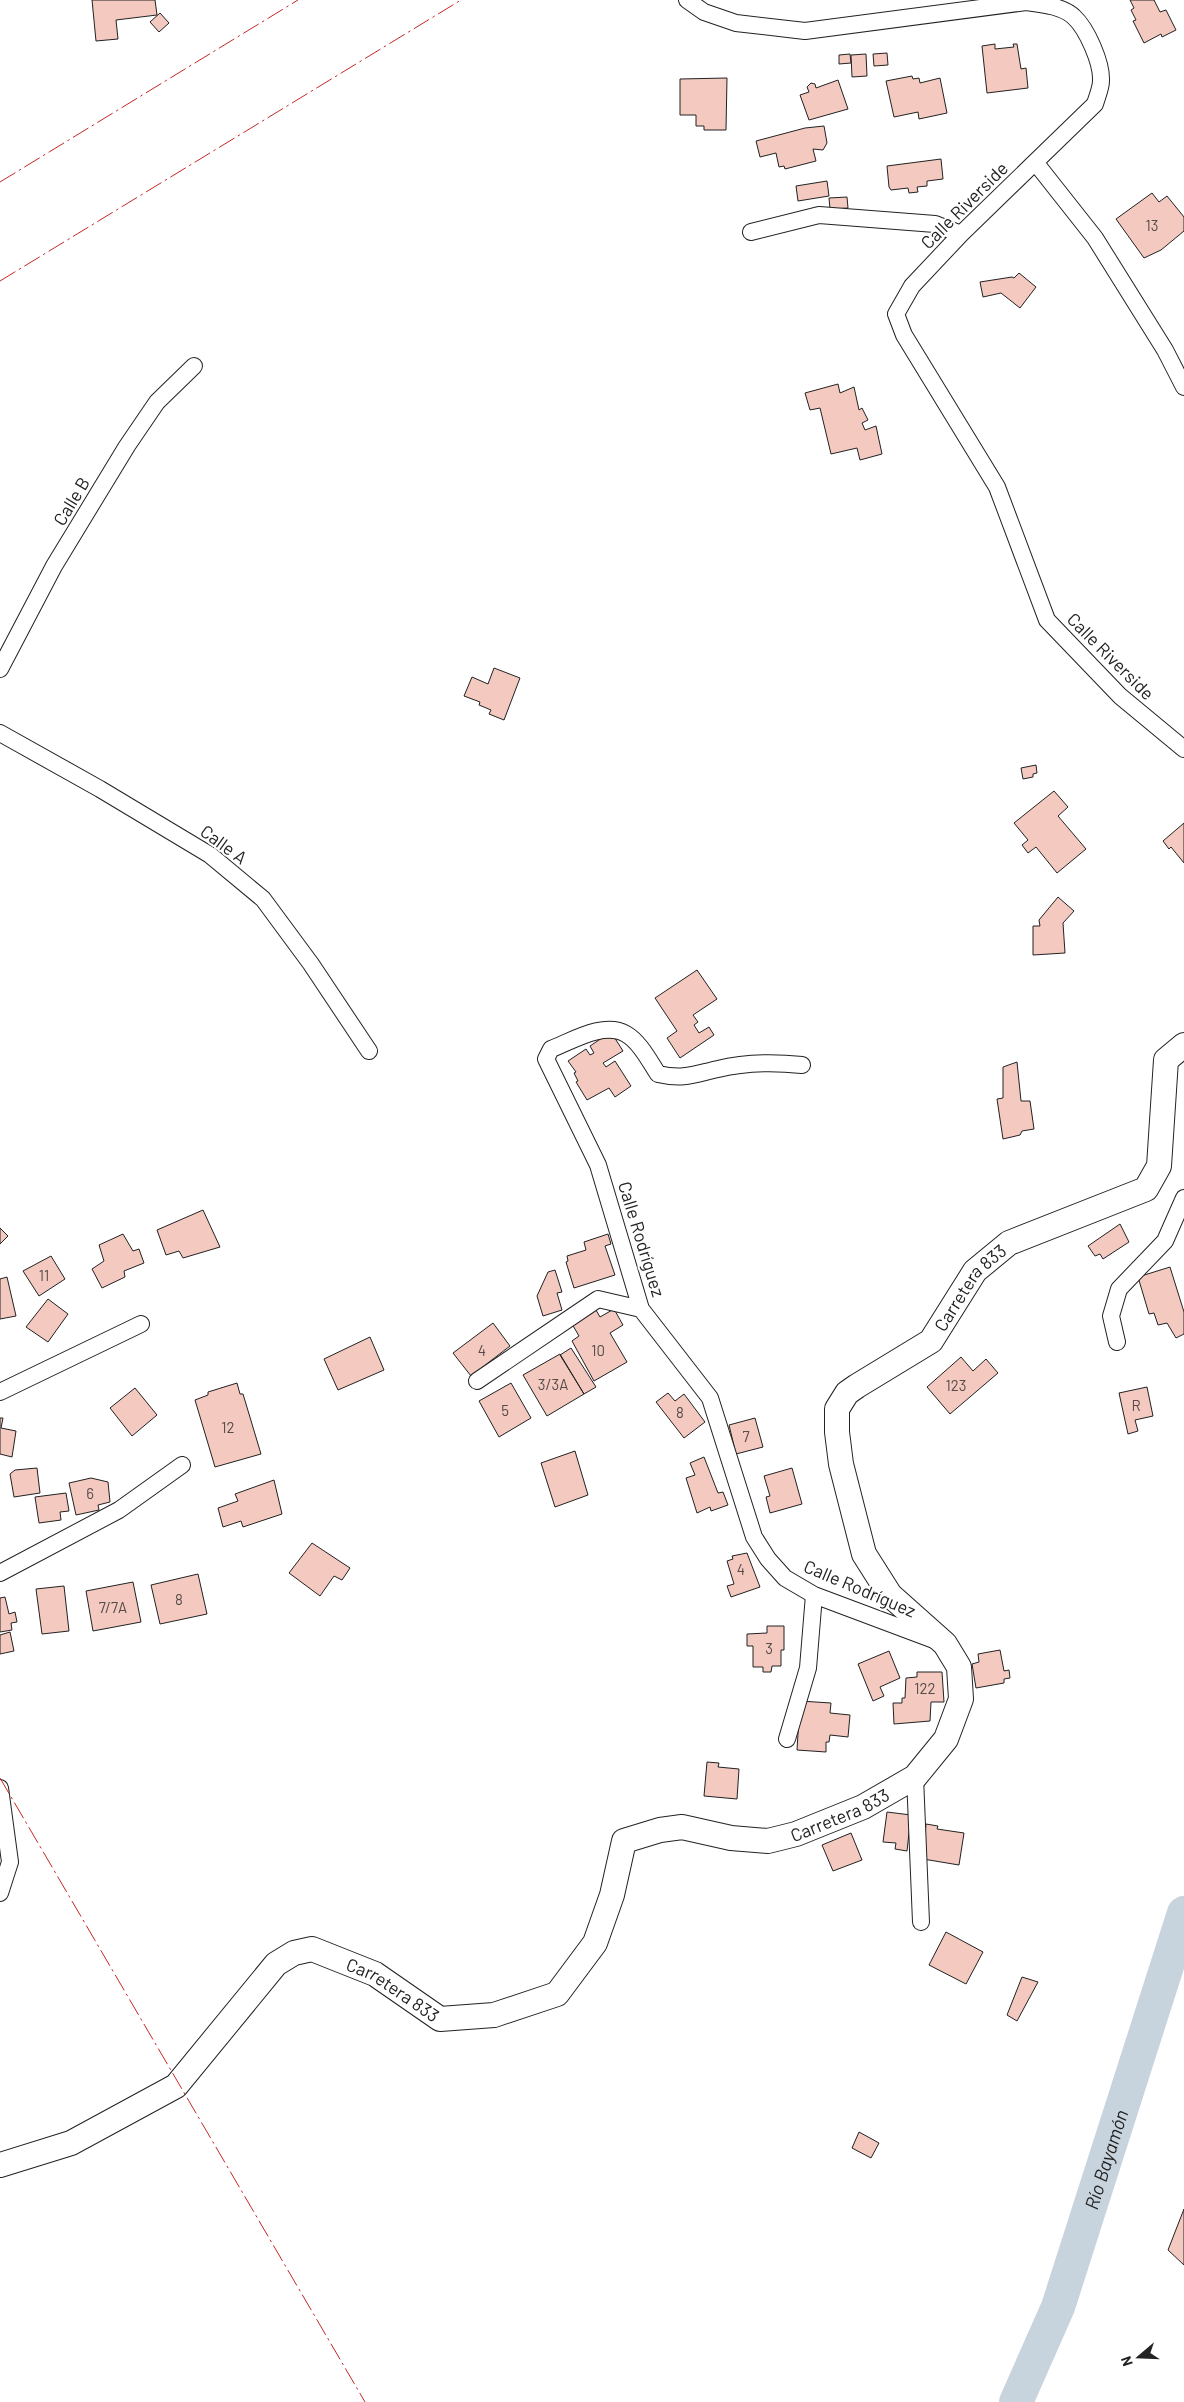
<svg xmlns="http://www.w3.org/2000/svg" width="1184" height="2402" viewBox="0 0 1184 2402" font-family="Barlow,sans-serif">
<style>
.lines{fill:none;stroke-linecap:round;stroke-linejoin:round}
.river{stroke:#c7d3dd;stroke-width:34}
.building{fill:#f3c9c0;stroke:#222}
.street-casing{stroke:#222;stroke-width:18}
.secondary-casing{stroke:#222;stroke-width:26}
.street{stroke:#fff;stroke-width:16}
.secondary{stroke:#fff;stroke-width:24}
.power{stroke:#c62828;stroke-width:1;stroke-dasharray:18 4 2.5 4;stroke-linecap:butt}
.labels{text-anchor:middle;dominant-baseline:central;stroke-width:4;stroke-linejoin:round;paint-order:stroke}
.number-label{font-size:15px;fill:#564c4a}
.street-label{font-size:18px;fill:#222;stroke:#fff}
.water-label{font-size:19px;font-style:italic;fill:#222;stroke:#fff}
</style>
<rect width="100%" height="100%" fill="#fff"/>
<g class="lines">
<!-- river -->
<path class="river" id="s1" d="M1016,2402l42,-95 126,-394"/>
</g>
<!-- building -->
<path class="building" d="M92,0h63l2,15 -41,5 2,19 -22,2z
M1130,0h24l6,12 6,-2 10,20 -14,7 -1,-3 -17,9 -11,-22 3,-1 -5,-10 3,-2z
M160,13l9,10 -10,9 -9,-10z
M995,44v5l19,-2 -1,-3h4l4,25 5,-1 2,20 -41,5 -5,-47z
M887,53l1,12 -14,1 -1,-12z
M850,54l1,9 -12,1v-9z
M866,54l1,22 -15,1 -1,-22z
M912,76l1,3 6,-1 1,5 20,-5 7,35 -28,6 -1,-7 -24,5 -8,-36z
M727,78l-1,52h-22v-4h-8v-11h-16v-36z
M838,80l10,29 -39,11 -9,-25 9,-3 -2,-5 4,-4 4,1 1,4z
M824,126l3,17 -4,7 -10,-1 3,12 -31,8 -1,-3 -5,1 -3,-14 -16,4 -4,-16 49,-13z
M941,159l2,20 -16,2v5l-10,1 1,5 -9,1 -1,-5 -17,2 -2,-3 -2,-21z
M827,181l2,15 -31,5 -2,-15z
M1152,193l7,9 8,-6 17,21v14l-23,19 -17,8 -28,-39z
M847,197l1,11 -18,1 -1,-11z
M1019,273l17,14 -16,21 -19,-15 -18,4 -3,-15 32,-5 2,1z
M838,384l2,9 14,-6 5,23 3,-2 6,12 -6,3 3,7 11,-4 6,28 -22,6 -3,-12 -26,6 -11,-46 -10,2 -5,-17z
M494,668l26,10 -16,42 -15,-6 2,-4 -12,-5 1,-3 -16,-6 8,-19 16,7z
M1036,765l1,8 -4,1v3l-10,2 -2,-11z
M1054,791l14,16 -10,9 28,33 -29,24 -21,-26 -8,6 -6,-8 6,-5 -14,-17z
M1184,823v40l-13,-16 -2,2 -6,-8z
M1058,897l16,14 -11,12 2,30 -32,2v-29h7l-1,-6z
M697,970l20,29 -24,16 5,7 -4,3 5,8 10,-6 5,8 -34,23 -13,-20 10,-7 -22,-33z
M611,1032l12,19 -20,12 3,4 9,-6 16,25 -16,11 -6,-9 -22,12 -11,-18 2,-1 -4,-8 2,-1 -8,-11 18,-12 4,6 4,-2 -4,-7z
M1017,1062l4,39h9l4,28 -12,2 -2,4 -17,4 -6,-40 6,-1v-31z
M203,1210l17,37 -37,11 -4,-7 -13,4 -9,-25z
M1120,1224l9,18 -26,17 -3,-5 -5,2 -7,-10z
M0,1228l8,8 -8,8z
M123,1234l10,17 6,-2 5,14 -20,8 1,6 -23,11 -10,-19 12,-8 -5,-16z
M608,1234l3,10 -6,2 10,29 -41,13 -8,-26 2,-1 -1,-5 19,-6 -2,-8z
M51,1256l14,23 -26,17 -16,-25z
M1170,1267l14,45v22l-8,4 -9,-15 -9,2 -4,-12 -5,1 -11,-37z
M555,1270l7,22 -5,1 5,17 -19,6 -6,-20 11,-24z
M7,1277l9,39 -16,3v-40z
M48,1299l20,15 -20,28 -22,-15z
M614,1309l9,16 -13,8 17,29 -33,19 -22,-40 7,-5 -7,-12 24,-14 4,7z
M493,1323l17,23 -39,30 -18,-23z
M370,1337l14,33 -46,20 -14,-31z
M571,1348l25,39 -12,7 -24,-39z
M560,1354l24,40 -37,22 -24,-41z
M961,1357l12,14 13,-12 12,14 -48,41 -23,-27z
M237,1383l3,11h3l18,60 -46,13 -20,-67 13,-5v-3z
M511,1383l20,35 -32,19 -20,-36z
M1147,1387l6,29 -18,4 3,11 -10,3 -9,-41z
M135,1388l22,27 -25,21 -22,-28z
M668,1393l7,8 9,-7 21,28 -21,16 -28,-36z
M0,1418h3l-2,10 15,3 -4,26 -12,-3z
M755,1418l8,29 -27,7 -7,-29z
M575,1451l13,44 -33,12 -14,-44z
M704,1457l14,36 5,-1 5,13 -17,6 -1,-4 -13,6 -11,-35 9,-3 -5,-12z
M37,1468l3,25 -26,4 -4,-23 5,-4z
M792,1468l10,36 -32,9 -4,-16 4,-1 -6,-20z
M91,1478l17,4 2,20 -12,3 1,5 -23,5 -7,-32z
M274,1480l8,34 -39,13 -2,-6 -18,6 -5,-19 20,-7 -3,-7z
M66,1493l3,18 -9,1 1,8 -22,3 -4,-26z
M312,1543l38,25 -8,12 -8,-4 -14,20 -31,-23z
M747,1553l13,34 -29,10 -4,-11 7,-2 -7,-23 6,-2 -1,-3z
M198,1574l9,40 -47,10 -9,-39z
M133,1582l8,40 -48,9 -7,-40z
M64,1586l5,45 -27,3 -6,-45z
M5,1597l4,17 6,-2 2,10 -6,1 1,7 -12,2v-34z
M767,1626h17v24h-3v16h-9l-1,6h-8v-5h-10v-21h-6v-12l20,-1z
M10,1632l4,19 -14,3v-19z
M1000,1650l4,21 5,-1 1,8 -6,1v4l-28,5 -4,-24 7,-2 -1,-8z
M889,1651l11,27 -20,9 4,9 -11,5 -15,-37z
M917,1672h25l2,30h-13l-1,19 -36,3 -1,-21h9v-5h3l1,-20 11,-1z
M800,1701l31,2 -1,10 20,2 -2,22 -18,-2 -1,7h-3v10l-29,-2z
M707,1762l12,1 -1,4 21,2 -2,30 -33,-3z
M887,1812l24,3 -4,36 -12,-2 1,-6 -13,-1z
M926,1824l12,2 -1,3 27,4 -5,32 -36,-6z
M851,1833l11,27 -29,11 -11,-26z
M946,1932l37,20 -17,32 -37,-19z
M1022,1977l16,5 -21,39 -10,-6z
M859,2132l20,11 -8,15 -19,-10z
M1184,2209v56l-16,-15z"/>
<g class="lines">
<defs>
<path id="street" d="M687,0l17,12 32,11 69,8 221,-29c15,2 37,4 48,15 13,12 28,46 27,64 0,7 -4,16 -6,23l-134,130 -49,52 -16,28 8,21 93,152 50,133 73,76 64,53
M1035,162l60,76 70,112 19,37
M751,232l68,-17 116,9 26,10
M0,669l54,-103 73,-120 30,-44 37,-36
M0,733l100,56 110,66 53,44 48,65 58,87
M802,1065c-28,-3 -56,-3 -84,4 -23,5 -34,11 -60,5 -8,-12 -18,-32 -32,-40 -22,-13 -54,7 -75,15l-5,10 52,106 43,144 69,89 44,139 14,22 17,19 29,17 120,45
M1117,1342l-6,-26 8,-27 46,-48 19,-43
M477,1381l121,-82 43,10
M0,1392l141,-68
M0,1573l119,-63 63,-45
M787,1739l21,-71 6,-73
M915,1777l6,145
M0,1788l10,74 -10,31"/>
<g id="secondary">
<path id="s2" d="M0,2165l71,-22 105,-57 100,-122 18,-11 18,-4 63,25 65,45 54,-4 63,-21 38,-51 17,-48 12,-54 36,-11 22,-3 49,11 37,3 28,-7 67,-27 52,-30 31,-38 15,-40 -2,-32 -14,-23 -55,-49 -26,-41 -23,-90 -4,-32v-23l10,-16 10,-7 74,-45 44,-70 34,-28 137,-54 13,-23 7,-106 18,-15"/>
</g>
</defs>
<!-- street casing -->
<use href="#street" class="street-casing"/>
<!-- secondary casing -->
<use href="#secondary" class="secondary-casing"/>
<!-- street -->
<use href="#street" class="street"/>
<!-- secondary -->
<use href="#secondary" class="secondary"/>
<!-- power -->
<path class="power" d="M0,182l298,-182
M0,281l461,-281
M0,1778l365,624"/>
</g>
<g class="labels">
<!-- number labels -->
<g class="number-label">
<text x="1152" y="225">13</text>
<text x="44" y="1275">11</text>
<text x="482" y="1350">4</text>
<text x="598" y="1350">10</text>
<text x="553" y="1384">3/3A</text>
<text x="956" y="1385">123</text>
<text x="1136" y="1405">R</text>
<text x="505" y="1410">5</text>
<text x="680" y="1412">8</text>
<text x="228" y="1427">12</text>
<text x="746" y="1436">7</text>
<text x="90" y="1493">6</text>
<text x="741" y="1569">4</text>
<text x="179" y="1599">8</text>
<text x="113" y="1607">7/7A</text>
<text x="769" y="1648">3</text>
<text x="925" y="1688">122</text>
</g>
<!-- street labels -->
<g class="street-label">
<text transform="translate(964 205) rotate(-45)">Calle Riverside</text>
<text transform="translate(71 501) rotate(-59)">Calle B</text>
<text transform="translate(1111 656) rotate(45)">Calle Riverside</text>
<text transform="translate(224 844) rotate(36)">Calle A</text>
<text transform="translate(642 1239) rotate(73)">Calle Rodríguez</text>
<text stroke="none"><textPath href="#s2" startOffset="1742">Carretera 833</textPath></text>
<text transform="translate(860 1588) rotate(23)">Calle Rodríguez</text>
<text stroke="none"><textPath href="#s2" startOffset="1052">Carretera 833</textPath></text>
<text stroke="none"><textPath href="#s2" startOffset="482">Carretera 833</textPath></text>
</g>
<!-- water labels -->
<g class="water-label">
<text stroke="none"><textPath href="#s1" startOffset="259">Río Bayamón</textPath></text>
</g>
</g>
<!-- north arrow -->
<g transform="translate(1139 2357) rotate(251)" stroke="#ffffff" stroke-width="4" paint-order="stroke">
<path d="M0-4L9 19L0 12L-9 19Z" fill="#222222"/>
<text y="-8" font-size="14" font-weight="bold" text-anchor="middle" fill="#222222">N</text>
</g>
</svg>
